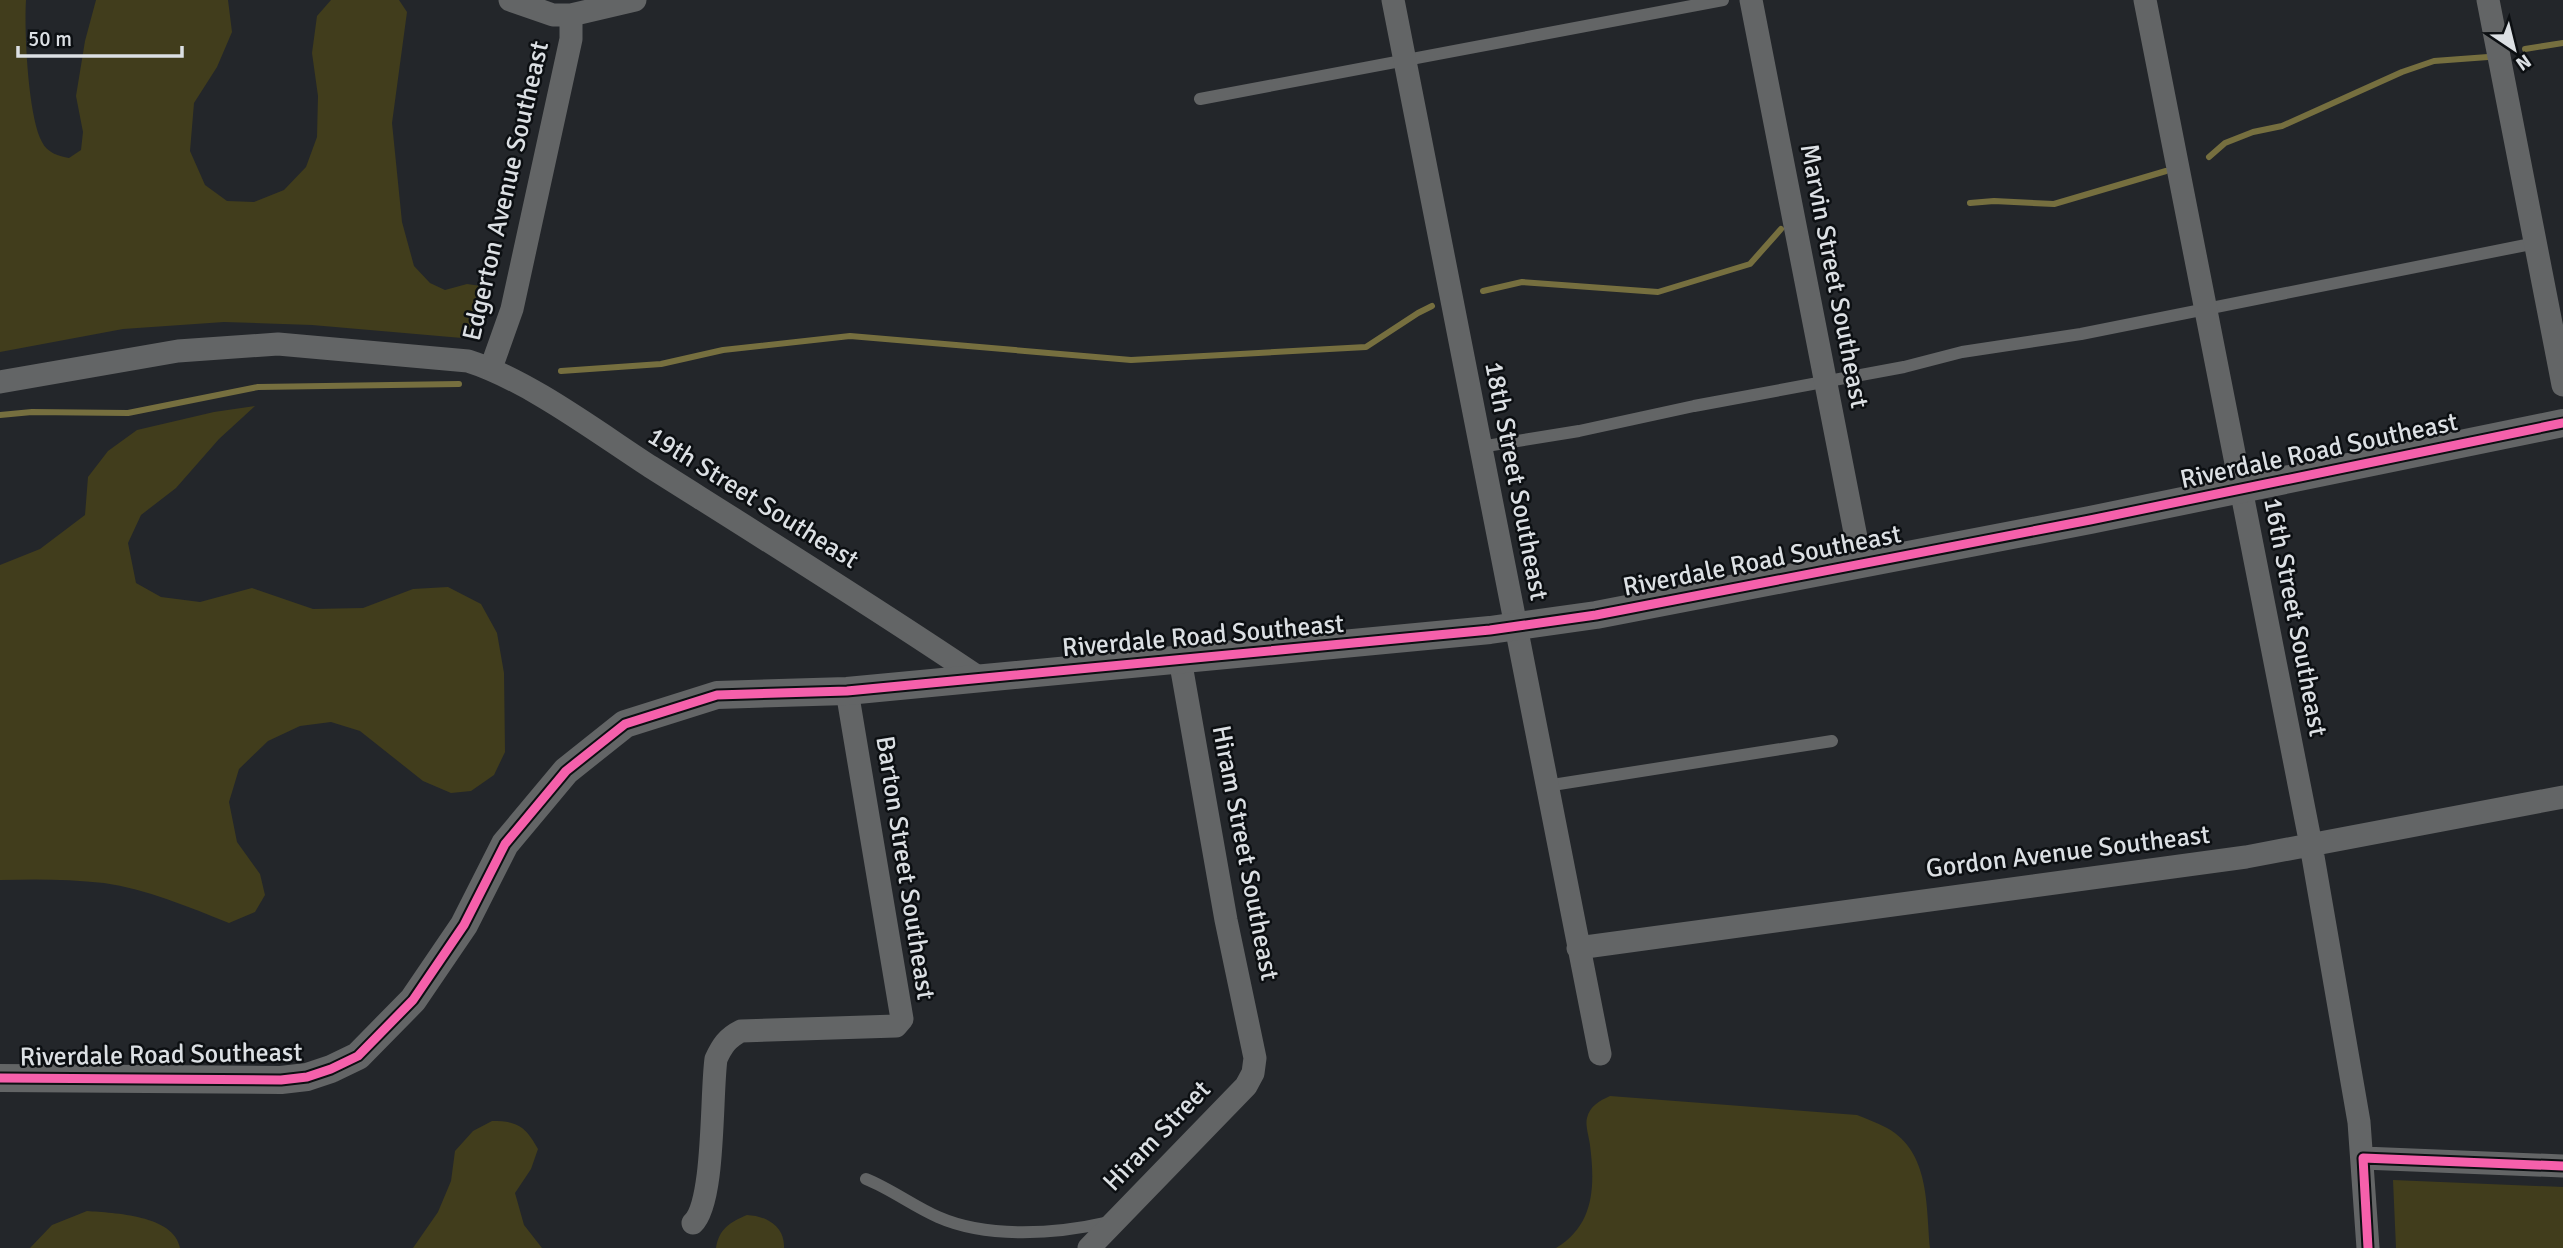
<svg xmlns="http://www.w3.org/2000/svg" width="2563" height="1248" viewBox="0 0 2563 1248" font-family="Signika,sans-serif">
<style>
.green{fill:#413d1c}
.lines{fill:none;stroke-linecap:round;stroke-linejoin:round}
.stream{stroke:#766f3f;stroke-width:6}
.service{stroke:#636566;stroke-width:12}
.minor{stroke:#636566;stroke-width:23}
.tertiary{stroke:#636566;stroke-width:28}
.cycleway-casing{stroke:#0c0f12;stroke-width:13}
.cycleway{stroke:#f560ab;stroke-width:9}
.labels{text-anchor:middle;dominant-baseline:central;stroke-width:5;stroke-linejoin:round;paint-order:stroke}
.street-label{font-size:26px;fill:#dce0e4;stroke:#0c0f12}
</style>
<rect width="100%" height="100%" fill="#23262a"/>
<!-- green -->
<path class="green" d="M0,0h26c-2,30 2,117 16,142 5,11 17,14 27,16l12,-8 2,-18 -7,-36 9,-55 11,-41h132l4,32 -15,35 -23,36 -4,48 15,34 22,16 27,1 30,-12 22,-23 11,-30 1,-41 -6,-43 5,-37 14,-16h68l8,12 -15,111 10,99 12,44 16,17 15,7 22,-6 14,2c16,24 3,38 -19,52l-150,-13 -88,-3 -101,7 -123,23z
M255,406l-36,33 -43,49 -35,27 -13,28 8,40 25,14 39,5 52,-14 61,21 50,-1 50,-19 35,-2 33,17 16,29 7,40 1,79 -11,23 -23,16 -20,2 -28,-12 -63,-50 -29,-9 -31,4 -32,15 -29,28 -10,33 8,40 23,32 5,21 -10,17 -26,11c-40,-16 -83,-34 -125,-40 -35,-4 -69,-4 -104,-3v-315l40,-16 45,-34 3,-38 20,-26 29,-21 77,-18z
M1610,1096l247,19c10,4 21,8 30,13 43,24 39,77 43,120h-374c39,-23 39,-63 34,-103 -1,-8 -5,-20 -3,-27 3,-12 12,-17 23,-22z
M492,1121c26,0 34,6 46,28l-7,20 -16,24 9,32 18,23h-129l25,-36 13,-31 4,-30 18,-20z
M2393,1180l170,7v61h-167z
M87,1211c27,2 87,4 93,37h-150l22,-23z
M747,1215c19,1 38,11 37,33h-68c3,-19 14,-26 31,-33z"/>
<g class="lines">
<!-- stream -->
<path class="stream" d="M2525,49l38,-6
M2209,157l16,-14 28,-11 29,-6 120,-54 32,-11 54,-4
M1970,203l24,-2 60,3 112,-33
M1483,291l39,-9 136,10 92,-28 31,-35
M561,371l100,-7 62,-14 127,-14 281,24 235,-13 52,-34 14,-7
M0,415l32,-3 96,1 130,-26 201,-3"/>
<!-- service -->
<path class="service" d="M1200,99l523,-99
M1480,447l99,-16 115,-25 210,-39 58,-15 119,-18 455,-91
M1546,786l286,-45
M866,1179c25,10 47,27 72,38 50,22 119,17 171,5"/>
<!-- minor -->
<path class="minor" d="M510,0l43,15h18l64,-15
M1393,0l207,1054
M1751,0l110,563
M2145,0l166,845 48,277 9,126
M2488,0l75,385
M491,368l21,-59 59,-270v-24
M0,382l178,-31 100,-7 190,17c60,19 129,71 183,106 111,70 222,139 330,212
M1578,948l668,-91 317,-60
M2363,1158l200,8
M693,1223c22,-21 18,-129 23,-164 6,-13 11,-21 25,-28l155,-5 6,-7 -55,-328
M1089,1248l157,-162 7,-13 2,-15 -29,-138 -46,-261"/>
<!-- tertiary -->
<path class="tertiary" d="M0,1078l281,2 26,-3 24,-8 27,-13 55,-56 51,-75 41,-81 61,-73 59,-47 92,-29 130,-4 643,-61 106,-15 494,-95 473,-97"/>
<defs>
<path id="cycleway" d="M0,1078l281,2 26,-3 24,-8 27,-13 55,-56 51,-75 41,-81 61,-73 59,-47 92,-29 130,-4 643,-61 106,-15 494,-95 473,-97
M2368,1248l-5,-90 200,8"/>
</defs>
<!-- cycleway casing -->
<use href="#cycleway" class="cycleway-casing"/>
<!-- cycleway -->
<use href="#cycleway" class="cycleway"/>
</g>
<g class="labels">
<!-- street labels -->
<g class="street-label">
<text transform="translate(506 191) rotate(-77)">Edgerton Avenue Southeast</text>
<text transform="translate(1834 276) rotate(79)">Marvin Street Southeast</text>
<text transform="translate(2319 451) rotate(-12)">Riverdale Road Southeast</text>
<text transform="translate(1516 481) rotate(79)">18th Street Southeast</text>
<text transform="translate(753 498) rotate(32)">19th Street Southeast</text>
<text transform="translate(1762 561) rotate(-11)">Riverdale Road Southeast</text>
<text transform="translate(2295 617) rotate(79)">16th Street Southeast</text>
<text transform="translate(1203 636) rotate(-5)">Riverdale Road Southeast</text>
<text transform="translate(2068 852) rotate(-7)">Gordon Avenue Southeast</text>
<text transform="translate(1245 853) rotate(79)">Hiram Street Southeast</text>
<text transform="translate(905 868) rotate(81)">Barton Street Southeast</text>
<text transform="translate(161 1055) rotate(-1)">Riverdale Road Southeast</text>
<text transform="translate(1157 1136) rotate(-46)">Hiram Street</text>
</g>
</g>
<!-- north arrow -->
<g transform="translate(2514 49) rotate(145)" stroke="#0c0f12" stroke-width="5" paint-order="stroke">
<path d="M0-5L12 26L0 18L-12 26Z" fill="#dce0e4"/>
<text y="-10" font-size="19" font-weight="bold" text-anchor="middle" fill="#dce0e4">N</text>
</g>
<!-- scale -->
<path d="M18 46v10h164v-10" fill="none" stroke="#dce0e4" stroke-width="3.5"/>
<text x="28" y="46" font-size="21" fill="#dce0e4" stroke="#0c0f12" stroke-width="5" paint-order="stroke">50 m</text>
</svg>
